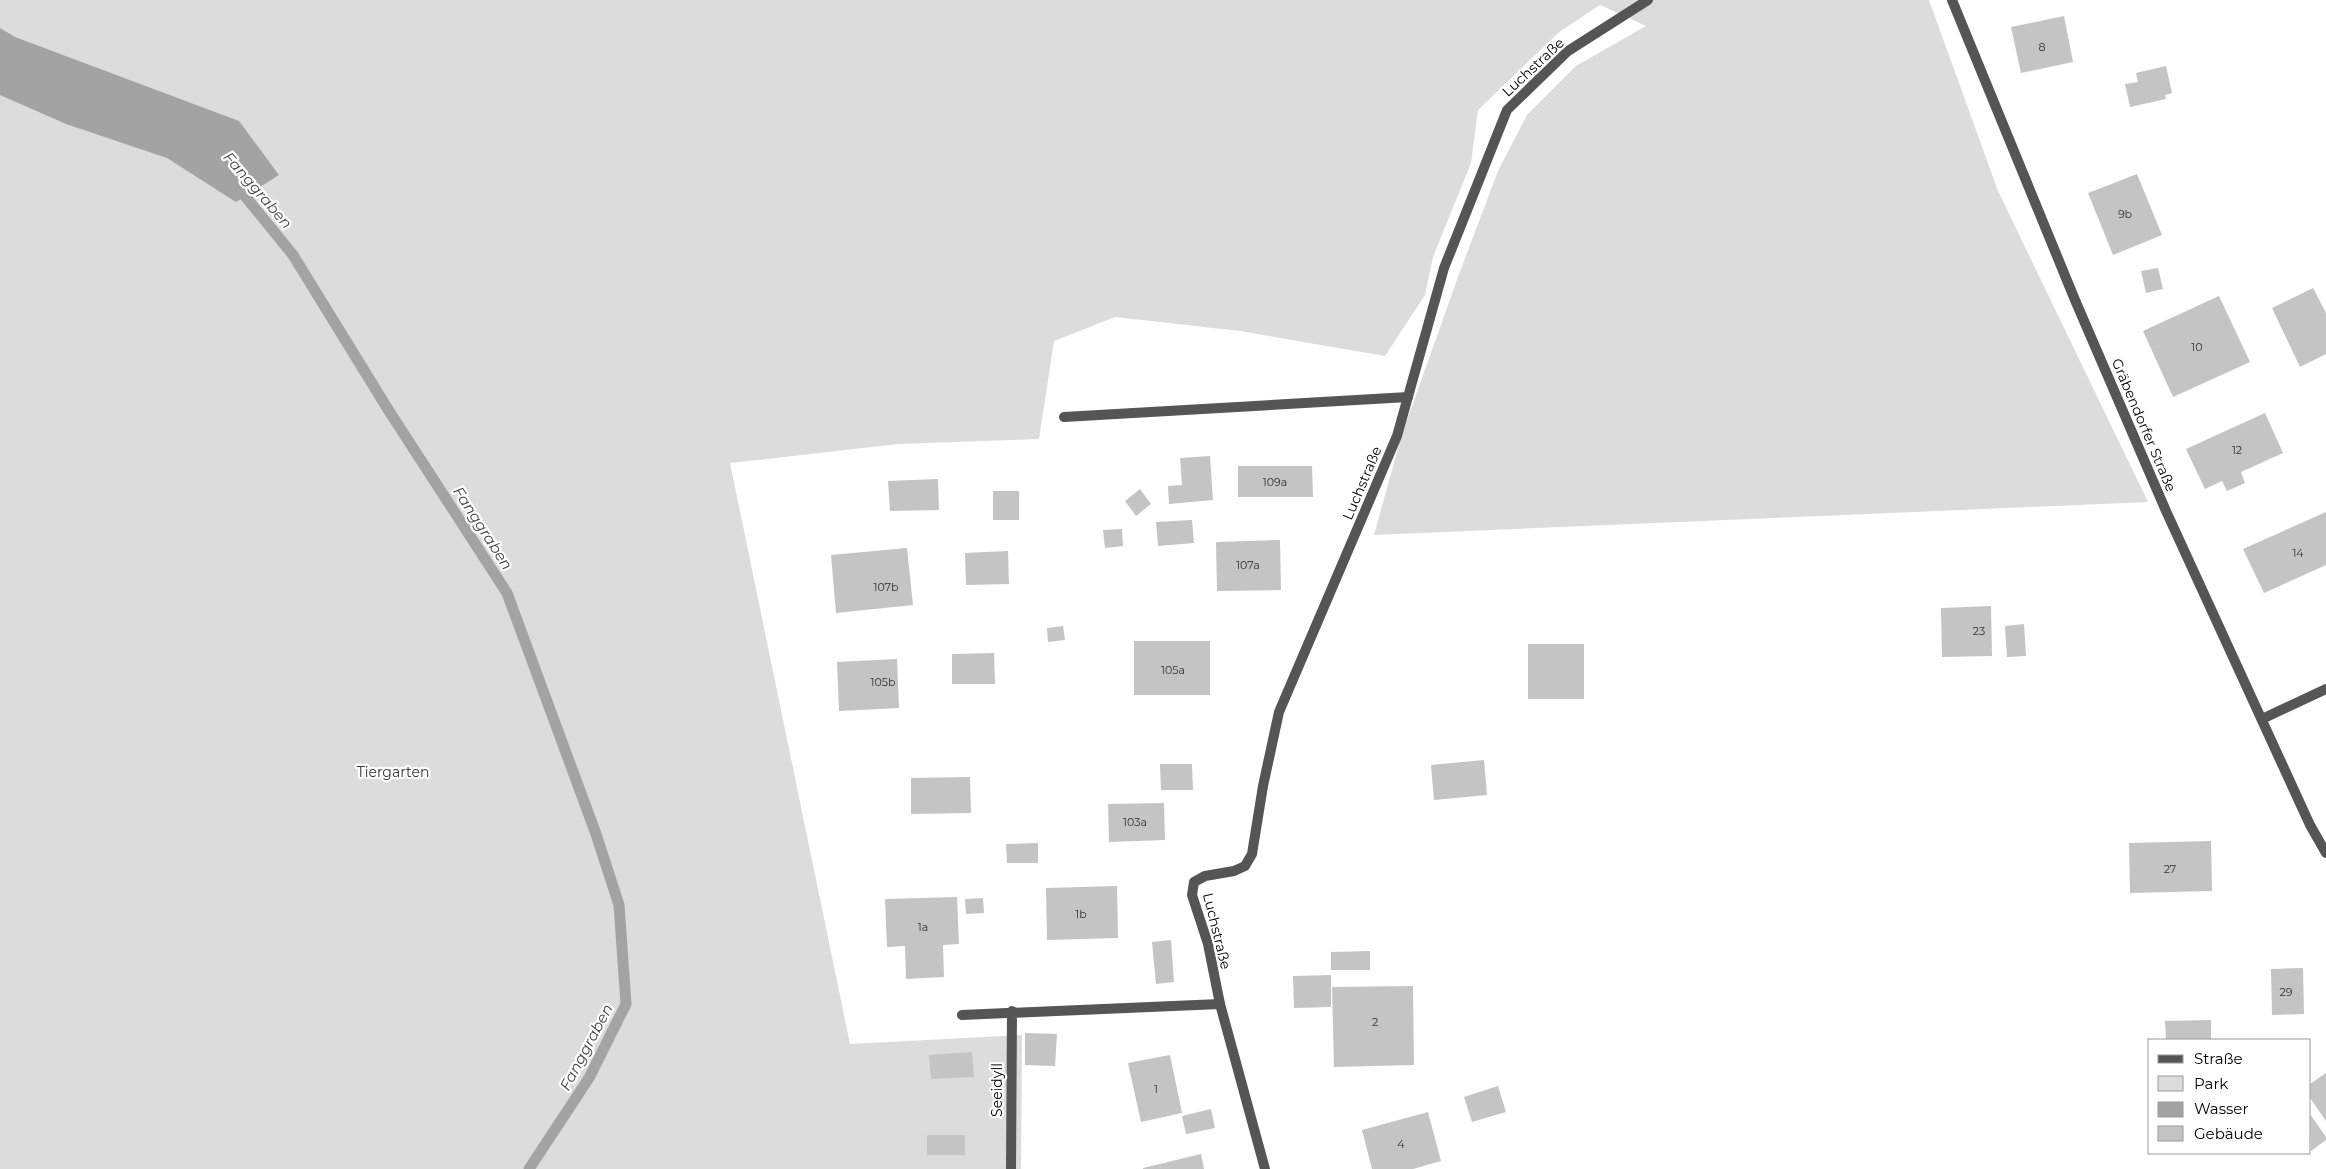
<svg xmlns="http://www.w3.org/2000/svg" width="2326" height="1169" viewBox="0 0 2326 1169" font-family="Montserrat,sans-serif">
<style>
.green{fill:#dcdcdc}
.water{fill:#a3a3a3}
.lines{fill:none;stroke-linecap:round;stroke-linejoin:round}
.stream{stroke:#a3a3a3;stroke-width:11}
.building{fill:#c4c4c4}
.service{stroke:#555;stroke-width:10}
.minor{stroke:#555;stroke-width:10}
.labels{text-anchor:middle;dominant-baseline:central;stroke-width:4.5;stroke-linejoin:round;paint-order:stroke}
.number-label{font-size:11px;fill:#313131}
.street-label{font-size:14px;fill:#000;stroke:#fff}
.park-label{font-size:14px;fill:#333;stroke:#fff}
.water-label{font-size:15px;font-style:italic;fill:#444;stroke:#fff}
</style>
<rect width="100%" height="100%" fill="#fff"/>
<!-- green -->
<path class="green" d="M0,0h1929l69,191 150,311 -774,33 28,-101 56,-157 40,-106 29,-56 49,-49 70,-40 -46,-21 -42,28 -80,77 -7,53 -38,94 -8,38 -40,61 -145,-25 -125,-14 -61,24 -15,98 -141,5 -168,19 120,581 172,-9 -1,134h-1021z"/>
<!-- water -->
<path class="water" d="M0,28l15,9 224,84 40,54 -43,27 -69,-44 -101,-34 -66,-29z"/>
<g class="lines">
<!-- stream -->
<path class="stream" d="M236,185l57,70 96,156 118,182 89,241 23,71 7,99 -37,74 -60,91"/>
</g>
<!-- building -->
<path class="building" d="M2064,16l9,46 -52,11 -10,-46z
M2166,66l6,27 -7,2 1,4 -36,8 -5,-23 13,-2 -2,-9z
M2137,174l25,61 -49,20 -25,-62z
M2158,268l5,21 -17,4 -5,-22z
M2313,288l13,25v41l-26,13 -28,-59z
M2219,296l31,66 -77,35 -30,-66z
M2265,413l18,40 -42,19 4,11 -18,8 -5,-10 -17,8 -19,-40z
M1210,456l3,44 -44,4 -1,-18 14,-1 -2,-27z
M1238,466h74l1,31h-75z
M938,479l1,31 -49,1 -2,-30z
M1140,489l11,15 -15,12 -11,-15z
M993,491h26v29h-26z
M2326,512v53l-62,28 -21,-44z
M1192,520l2,23 -36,3 -2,-24z
M1122,529l1,17 -18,2 -2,-18z
M1280,540l1,50 -64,1 -1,-49z
M907,548l6,57 -77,8 -5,-58z
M1008,551l1,33 -43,1 -1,-32z
M1991,606l1,50 -50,1 -1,-49z
M2024,624l2,32 -19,1 -2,-31z
M1063,626l2,14 -17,2 -1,-14z
M1134,641h76v54h-76z
M1528,644h56v55h-56z
M994,653l1,31h-43v-30z
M897,659l2,49 -60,3 -2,-49z
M1484,760l3,35 -53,5 -3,-35z
M1160,764h32l1,26h-32z
M970,777l1,36 -60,1v-36z
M1164,803l1,37 -56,2 -1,-38z
M2211,841l1,50 -82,2 -1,-50z
M1038,843v20h-31l-1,-19z
M1117,886l1,52 -71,2 -1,-52z
M957,897l2,47 -16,1 1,32 -38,2 -1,-33 -18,1 -2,-48z
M983,898l1,15 -18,1 -1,-15z
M1171,940l3,42 -18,2 -4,-42z
M1370,951v19h-39v-18z
M2303,968l1,46 -32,1 -1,-46z
M1331,975v32l-37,1 -1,-32z
M1413,986l1,79 -80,2 -2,-80z
M2211,1020v20h-45l-1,-19z
M1025,1033l32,1 -2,32 -30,-1z
M972,1052l2,25 -43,2 -2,-24z
M1170,1055l12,58 -41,9 -13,-59z
M2326,1073v48l-16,-23v-14z
M1498,1086l8,26 -34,10 -8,-25z
M1211,1109l4,19 -29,6 -4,-18z
M1428,1112l13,49 -28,8h-41l-10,-39z
M2310,1114l16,23v3l-15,11z
M927,1135h38v20h-38z
M1201,1154l3,15h-61v-1z"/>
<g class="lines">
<!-- service -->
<path class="service" d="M1064,417l344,-20
M962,1015l258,-11
M1011,1169l1,-158"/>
<!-- minor -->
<path class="minor" d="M1952,0l123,300 91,211 144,314 16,28
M2262,719l64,-30
M1265,1169l-45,-165 -12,-60 -16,-49 2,-13 11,-6 29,-5 11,-5 7,-12 11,-68 16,-74 118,-276 47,-168 63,-158 61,-59 80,-51"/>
</g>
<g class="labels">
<!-- number labels -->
<g class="number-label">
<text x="2042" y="47">8</text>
<text x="2125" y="214">9b</text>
<text x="2197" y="347">10</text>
<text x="2237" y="450">12</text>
<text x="1275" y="482">109a</text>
<text x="2298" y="553">14</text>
<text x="1248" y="565">107a</text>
<text x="886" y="587">107b</text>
<text x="1979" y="631">23</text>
<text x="1173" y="670">105a</text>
<text x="883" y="682">105b</text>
<text x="1135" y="822">103a</text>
<text x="2170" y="869">27</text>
<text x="1081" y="914">1b</text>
<text x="923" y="927">1a</text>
<text x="2286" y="992">29</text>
<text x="1375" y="1022">2</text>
<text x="1156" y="1089">1</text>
<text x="1401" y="1144">4</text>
</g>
<!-- street labels -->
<g class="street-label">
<text transform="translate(1533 67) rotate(-43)">Luchstraße</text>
<text transform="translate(2144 425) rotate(67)">Gräbendorfer Straße</text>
<text transform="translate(1362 483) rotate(-67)">Luchstraße</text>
<text transform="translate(1217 931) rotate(76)">Luchstraße</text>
<text transform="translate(997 1090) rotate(-90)">Seeidyll</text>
</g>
<!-- park labels -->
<g class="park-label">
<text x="393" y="772">Tiergarten</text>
</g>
<!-- water labels -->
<g class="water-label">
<text transform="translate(258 190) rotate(49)">Fanggraben</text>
<text transform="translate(483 528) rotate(57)">Fanggraben</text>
<text transform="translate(586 1047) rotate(-62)">Fanggraben</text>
</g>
</g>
<!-- legend -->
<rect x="2148" y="1039" width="162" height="115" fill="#ffffff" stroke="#999999"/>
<rect x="2158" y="1055" width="25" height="8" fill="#555555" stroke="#999999"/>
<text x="2194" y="1064" font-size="15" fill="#000000">Straße</text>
<rect x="2158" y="1076" width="25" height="15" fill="#dcdcdc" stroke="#999999"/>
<text x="2194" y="1089" font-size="15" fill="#000000">Park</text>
<rect x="2158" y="1102" width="25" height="15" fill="#a3a3a3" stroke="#999999"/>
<text x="2194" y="1114" font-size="15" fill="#000000">Wasser</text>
<rect x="2158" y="1126" width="25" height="15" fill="#c4c4c4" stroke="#999999"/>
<text x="2194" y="1139" font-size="15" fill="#000000">Gebäude</text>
</svg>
